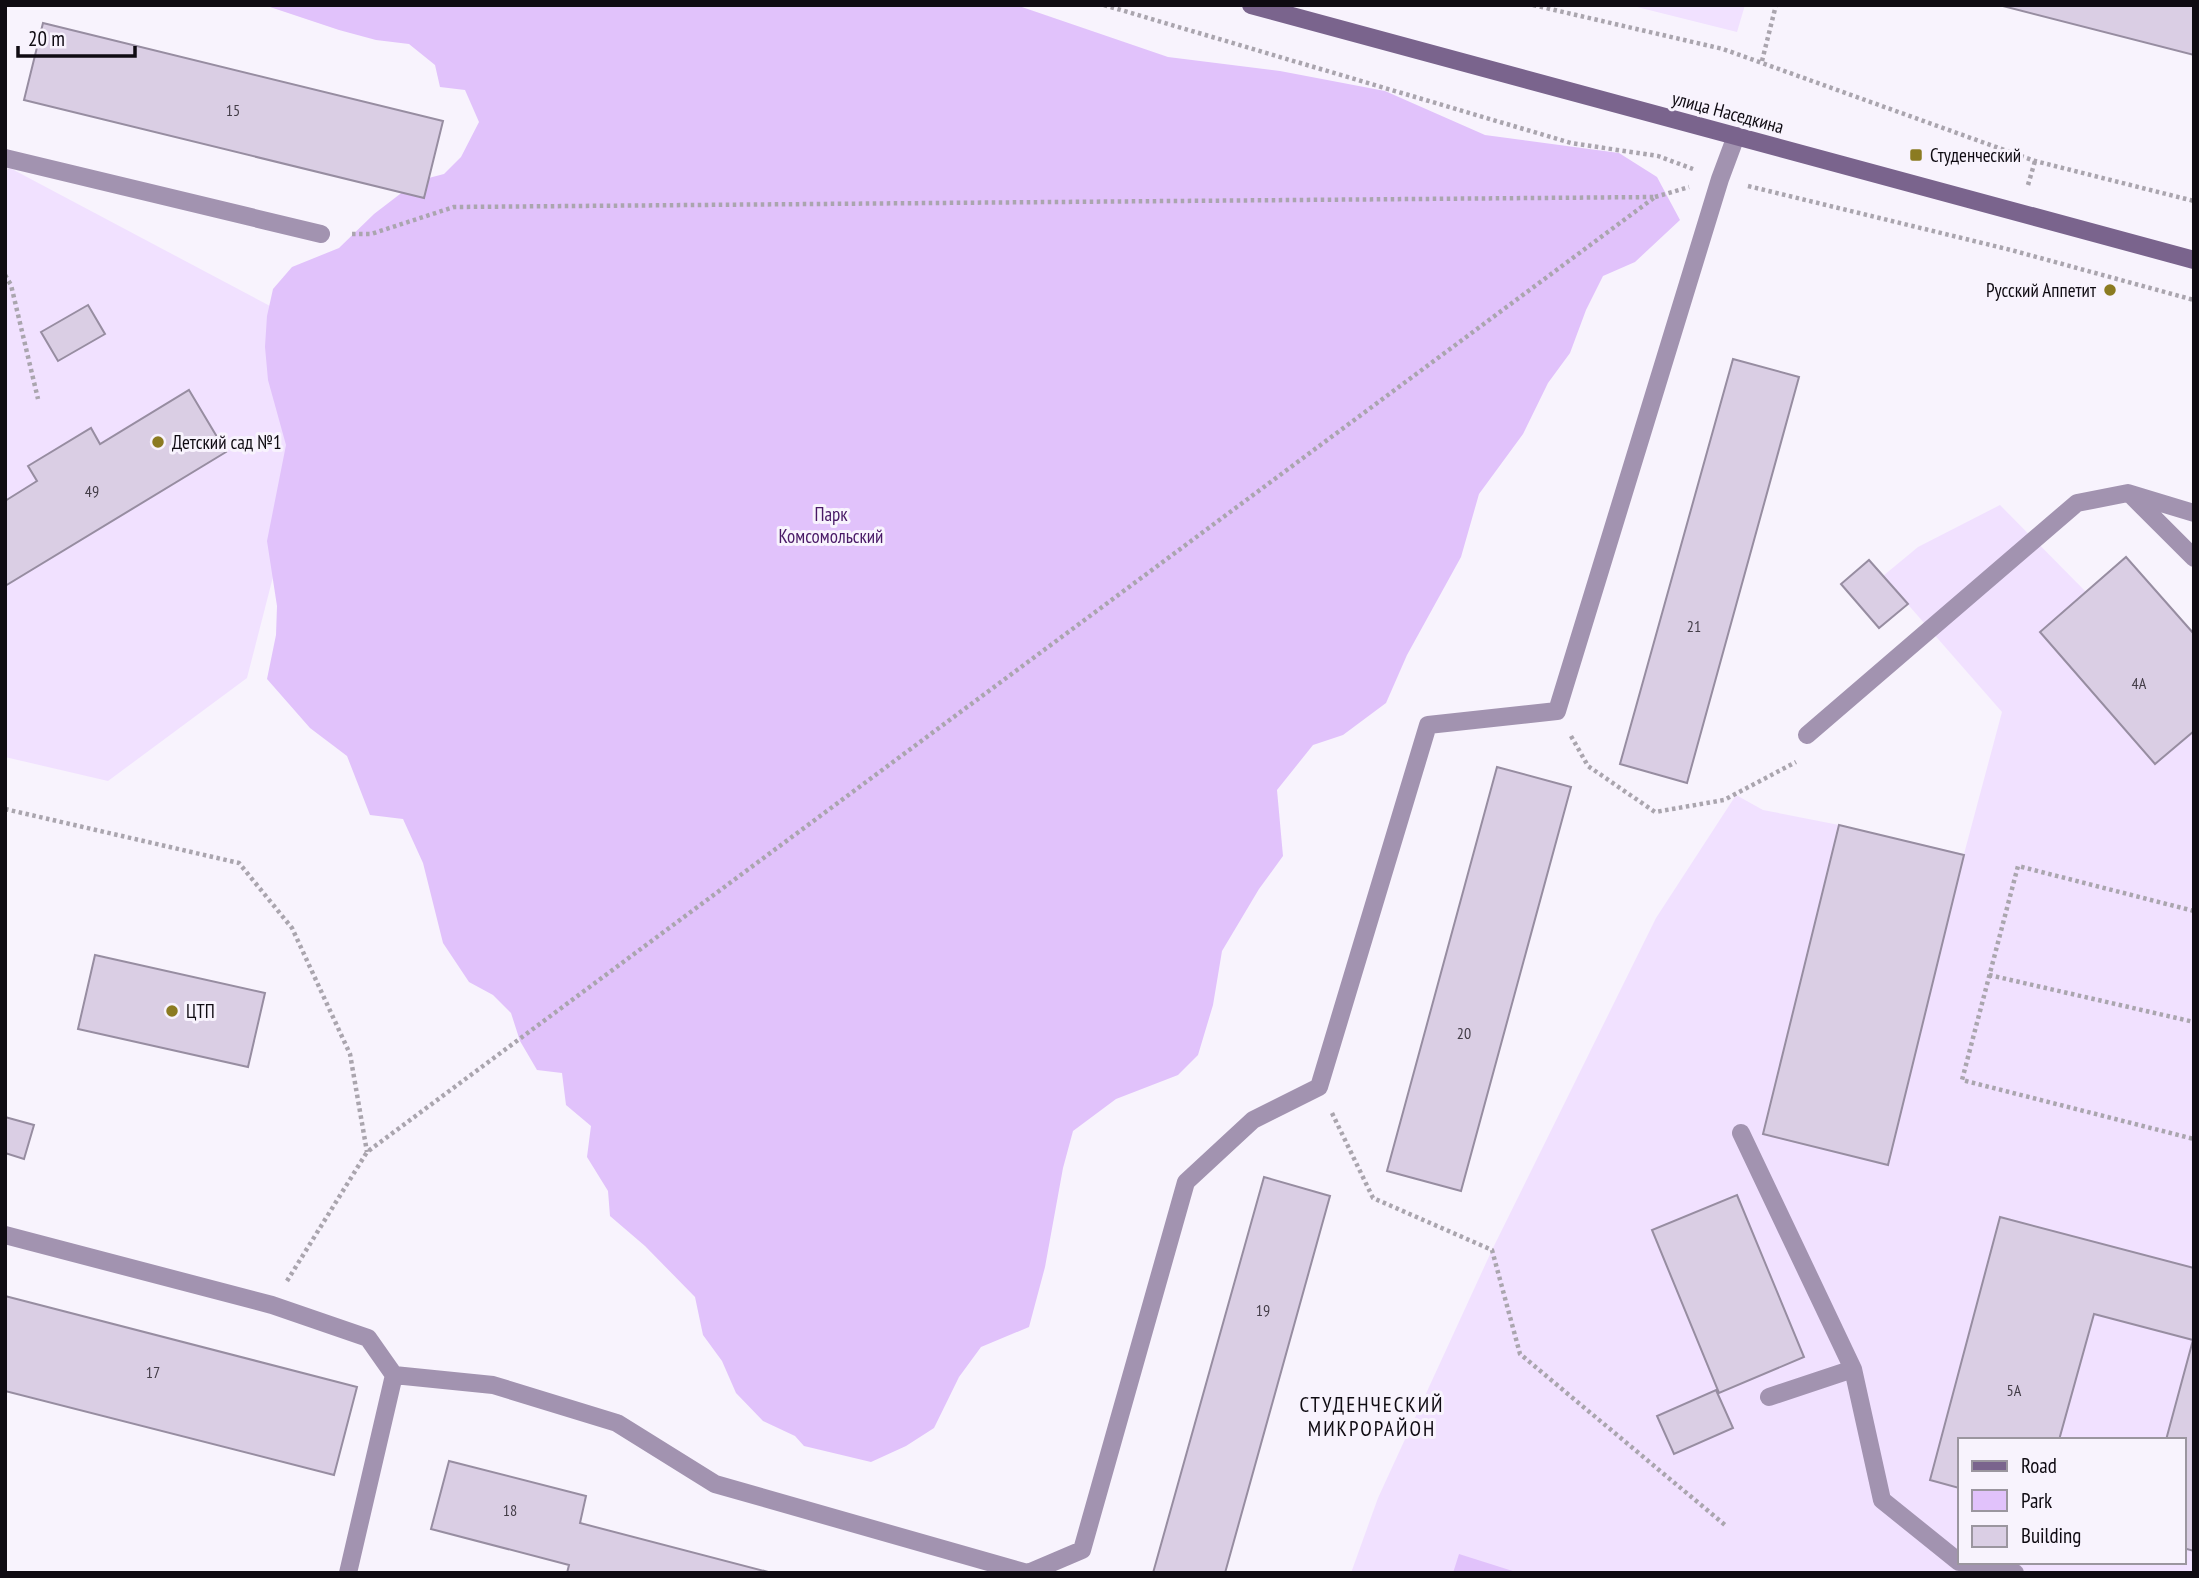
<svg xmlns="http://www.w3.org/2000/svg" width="2199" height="1578" viewBox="0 0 2199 1578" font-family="'PT Sans Narrow',sans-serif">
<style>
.built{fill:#f1e1ff;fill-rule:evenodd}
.green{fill:#e1c2fb}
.building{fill:#dacee4;stroke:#978da1;stroke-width:2}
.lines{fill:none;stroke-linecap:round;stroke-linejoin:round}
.path{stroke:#aaa5ae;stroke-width:4.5;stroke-dasharray:3.5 3.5;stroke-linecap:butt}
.lane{stroke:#a293b0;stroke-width:18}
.secondary{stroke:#7a648d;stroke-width:18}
.poi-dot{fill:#8b7b21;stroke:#f8f3fd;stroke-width:2.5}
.labels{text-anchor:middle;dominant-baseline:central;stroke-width:6;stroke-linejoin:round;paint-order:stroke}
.number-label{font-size:16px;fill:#423c46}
.street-label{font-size:19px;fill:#0f0b12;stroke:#f8f3fd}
.poi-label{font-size:19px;fill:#0f0b12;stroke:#f8f3fd;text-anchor:start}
.park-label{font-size:19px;fill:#481865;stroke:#f8f3fd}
.neighbourhood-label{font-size:21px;letter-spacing:2px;fill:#0f0b12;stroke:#f8f3fd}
</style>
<rect width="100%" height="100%" fill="#f8f3fd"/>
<!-- built -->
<path class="built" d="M1629,5h116l-8,27z
M10,168l324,172 -87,338 -139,103 -103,-24v-586z
M2000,505l86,87 -46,40 115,132 39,-33v842h-843l27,-75 114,-248 164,-332 80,-123 27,15 76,15 125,29 38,-142 -119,-136 35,-29zM1959,1440h224v122h-224z"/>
<!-- green -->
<path class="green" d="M264,5h752l152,52 112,14 105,20 100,44 134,18 38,24 23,43 -45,42 -32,14 -17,34 -16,43 -22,30 -25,51 -44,60 -18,63 -54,98 -21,48 -43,32 -30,10 -36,45 6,66 -24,33 -37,62 -9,54 -15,50 -20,20 -62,24 -43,32 -10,37 -18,99 -16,60 -48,20 -22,30 -25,51 -28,18 -35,16 -67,-16 -9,-10 -32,-15 -27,-28 -14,-32 -19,-26 -8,-38 -50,-51 -35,-30 -2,-25 -21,-34 4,-31 -25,-21 -4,-32 -25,-3 -17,-29 -9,-28 -18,-18 -24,-13 -26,-39 -20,-80 -20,-44 -33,-4 -23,-59 -37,-28 -43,-49 9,-44 1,-29 -10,-65 19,-96 -18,-65 -3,-33 2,-31 6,-27 19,-22 47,-19 35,-34 43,-33 27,-7 17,-17 18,-35 -14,-32 -25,-3 -5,-22 -26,-21 -33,-4 -37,-10z
M1459,1554l60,19h-66z"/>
<!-- building -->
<path class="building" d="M1999,5h195v50z
M43,23l400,98 -19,77 -400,-98z
M88,305l17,29 -47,27 -17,-29z
M1733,359l66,18 -112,406 -67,-19z
M189,390l37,62 -221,134v-85l32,-20 -9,-15 63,-38 9,16z
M2126,557l68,77v97l-39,33 -115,-132z
M1869,560l39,44 -29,24 -38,-44z
M1497,767l74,20 -110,404 -74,-20z
M1839,825l125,30 -76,310 -125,-31z
M95,955l170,38 -17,74 -170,-38z
M5,1117l29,8 -10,34 -19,-6z
M1264,1177l66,19 -105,377h-72z
M1737,1195l67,162 -85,36 -67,-163z
M2000,1217l194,51v283l-11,-3v-108h-17l27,-100 -99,-26 -35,126h-100v48l-29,-8z
M5,1296l352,91 -23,88 -329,-84z
M1716,1390l17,38 -59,26 -17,-38z
M449,1461l137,35 -6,27 192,50h-205l2,-8 -138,-36z"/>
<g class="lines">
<!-- path -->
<path class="path" d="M1104,5l467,138 87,13 35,13
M1533,5l190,44 312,112 159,40
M1762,61l14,-56
M2028,185l7,-24
M1748,186l263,64 183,50
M1655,197l34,-10
M5,275l6,10 27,114
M1571,736l17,30 67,46 69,-12 72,-38
M5,809l234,54 53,65 58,126 17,98
M2194,911l-176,-45 -56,214 232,59
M1989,975l205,47
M1332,1113l41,85 119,52 28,104 205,171
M287,1281l80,-129 1288,-955 -1201,10 -83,27h-22"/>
<!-- lane -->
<path class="lane" d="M5,158l316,76
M2131,495l63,63
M1807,735l270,-232 51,-10 66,20
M1741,1133l112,236 29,131 77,62
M5,1235l267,70 96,33 26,37 99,10 124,38 98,61 312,89
M1769,1397l84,-28
M1962,1562l53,11
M348,1573l46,-198
M1028,1573l54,-23 104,-368 67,-62 66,-33 109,-362 129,-14 163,-532 16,-43"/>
<!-- secondary -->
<path class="secondary" d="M1251,5l943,255"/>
</g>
<!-- markers -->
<g class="poi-dot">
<rect x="1909" y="148" width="14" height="14" rx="3.5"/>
<circle cx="2110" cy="290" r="7"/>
<circle cx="158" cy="442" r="7"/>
<circle cx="172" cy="1011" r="7"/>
</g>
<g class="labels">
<!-- number labels -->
<g class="number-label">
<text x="233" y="110">15</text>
<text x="92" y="491">49</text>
<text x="1694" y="626">21</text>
<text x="2139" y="683">4А</text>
<text x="1464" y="1033">20</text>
<text x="1263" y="1310">19</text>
<text x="153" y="1372">17</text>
<text x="2014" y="1390">5А</text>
<text x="510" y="1510">18</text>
</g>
<!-- street labels -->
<g class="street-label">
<text transform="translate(1728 112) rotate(15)">улица Наседкина</text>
</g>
<!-- poi labels -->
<g class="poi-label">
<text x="1930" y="155">Студенческий</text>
<text x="2096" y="290" text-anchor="end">Русский Аппетит</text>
<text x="172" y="442">Детский сад №1</text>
<text x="186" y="1011">ЦТП</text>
</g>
<!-- park labels -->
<g class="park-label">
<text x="831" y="514">Парк<tspan x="831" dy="22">Комсомольский</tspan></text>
</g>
<!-- neighbourhood labels -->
<g class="neighbourhood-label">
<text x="1372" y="1404">СТУДЕНЧЕСКИЙ<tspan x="1372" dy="24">МИКРОРАЙОН</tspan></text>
</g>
</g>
<!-- border -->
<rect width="2199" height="1578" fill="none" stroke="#0f0b12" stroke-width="14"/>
<!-- legend -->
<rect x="1958" y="1438" width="228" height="126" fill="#f8f3fd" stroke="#9b969f" stroke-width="2"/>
<rect x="1972" y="1461" width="35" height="10" fill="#7a648d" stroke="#9b969f" stroke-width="2"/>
<text x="2021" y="1473" font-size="21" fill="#0f0b12">Road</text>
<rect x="1972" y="1490" width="35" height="21" fill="#e1c2fb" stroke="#9b969f" stroke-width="2"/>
<text x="2021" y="1508" font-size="21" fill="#0f0b12">Park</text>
<rect x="1972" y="1526" width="35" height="21" fill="#dacee4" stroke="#9b969f" stroke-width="2"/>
<text x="2021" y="1543" font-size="21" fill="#0f0b12">Building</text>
<!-- scale -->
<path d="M18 46v10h117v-10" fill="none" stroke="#0f0b12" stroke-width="3.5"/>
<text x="28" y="46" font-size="21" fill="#0f0b12" stroke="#f8f3fd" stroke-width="5" paint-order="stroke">20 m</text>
</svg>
